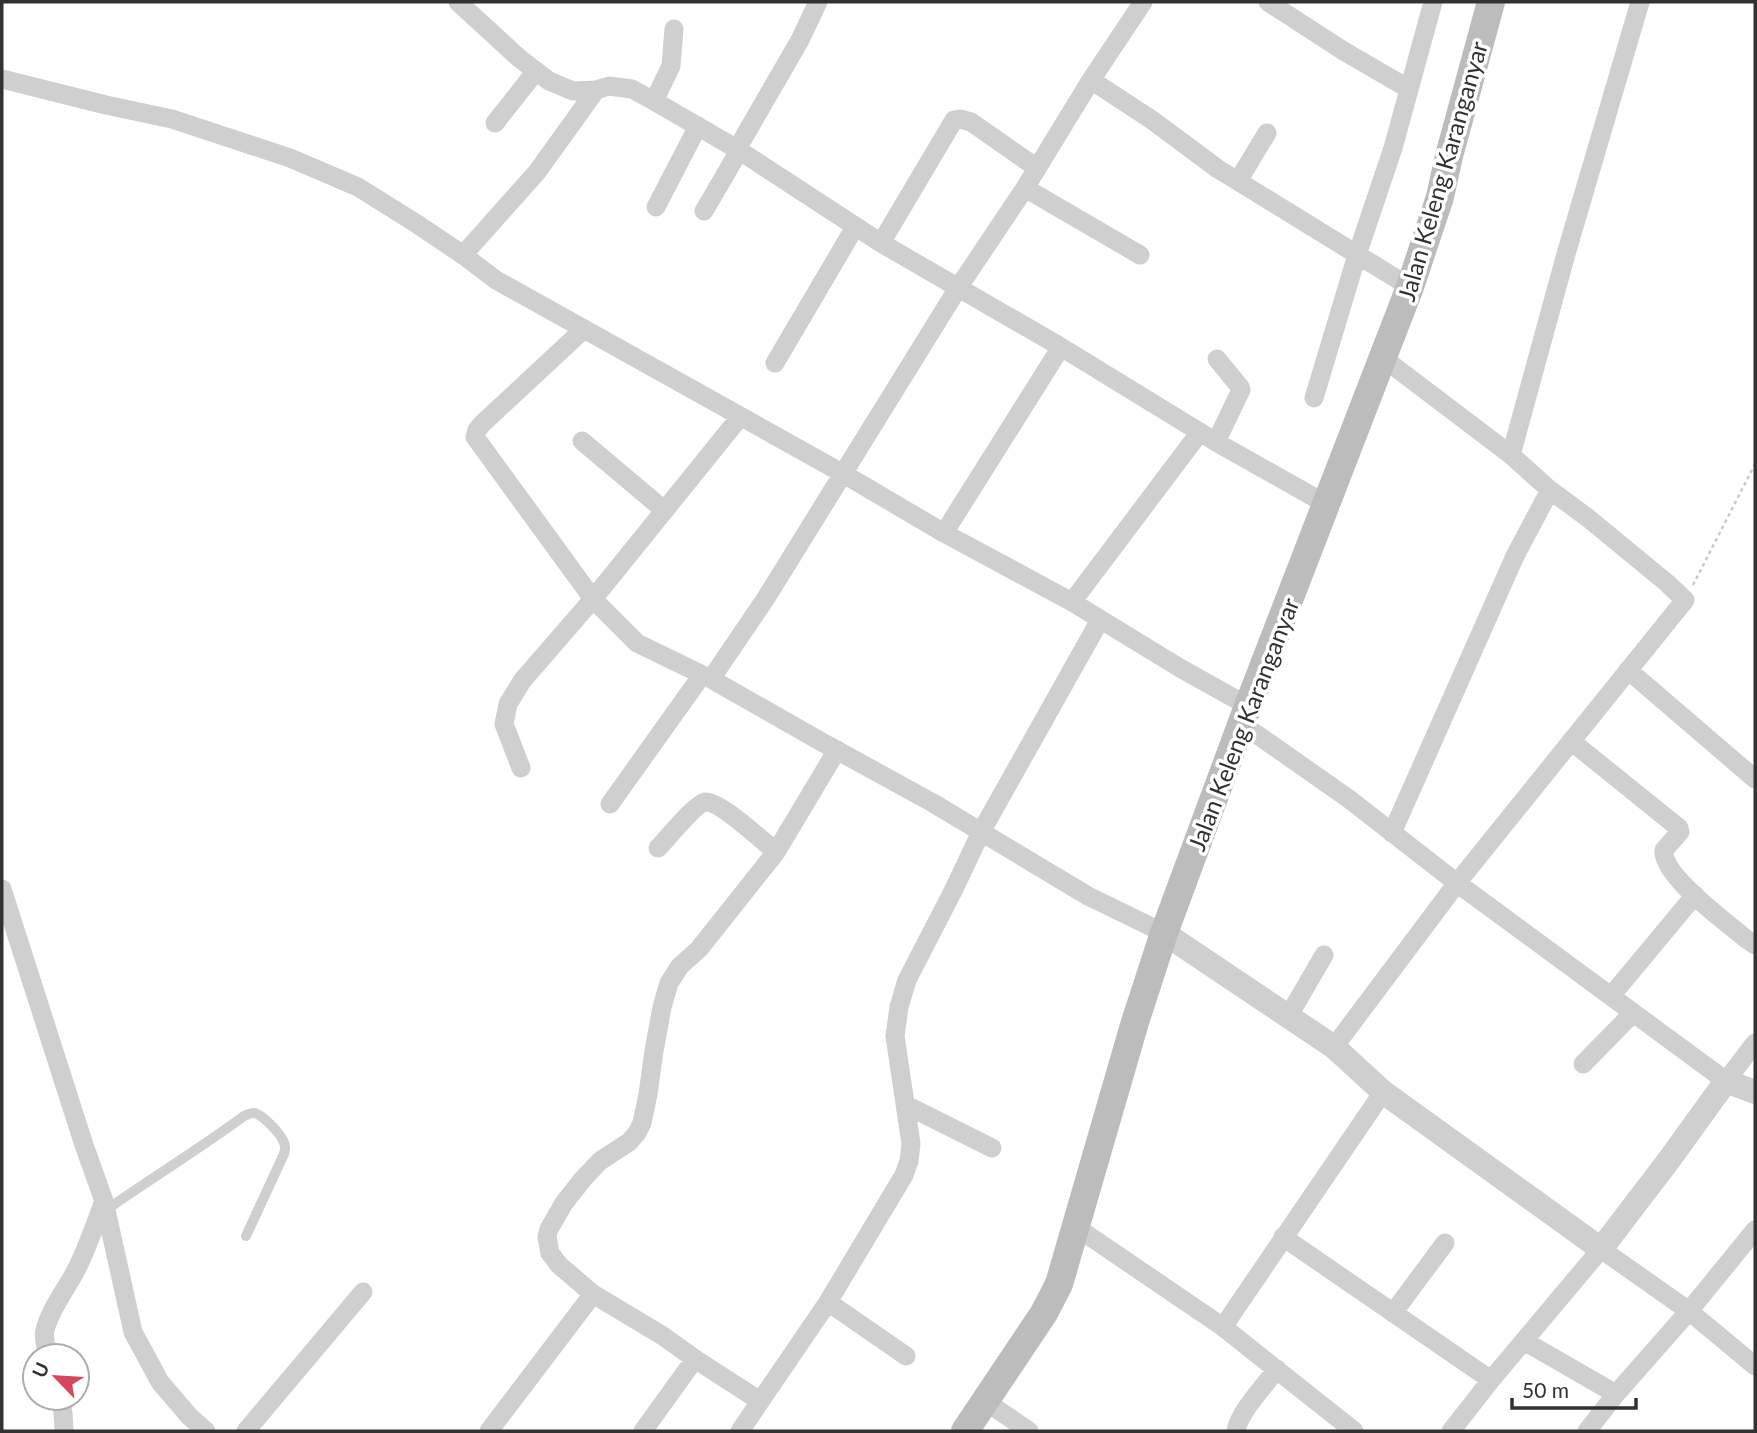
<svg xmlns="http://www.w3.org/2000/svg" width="1757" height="1433" viewBox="0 0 1757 1433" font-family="Lato,sans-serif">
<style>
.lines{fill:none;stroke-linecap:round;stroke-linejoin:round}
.path{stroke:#c9c9c9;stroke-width:2.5;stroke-dasharray:3.5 3.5;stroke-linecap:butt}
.service{stroke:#cfcfcf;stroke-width:10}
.minor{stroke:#cfcfcf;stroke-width:19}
.tertiary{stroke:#cfcfcf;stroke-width:24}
.secondary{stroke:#bcbcbc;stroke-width:28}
.labels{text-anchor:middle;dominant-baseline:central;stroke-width:7;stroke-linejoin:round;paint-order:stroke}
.street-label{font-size:24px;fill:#323232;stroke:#fff}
</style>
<rect width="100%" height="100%" fill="#fff"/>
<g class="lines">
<!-- path -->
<path class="path" d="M1693,585l62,-121"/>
<!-- service -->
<path class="service" d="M106,1210c46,-32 93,-61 138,-94 3,-1 8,-4 11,-3 9,3 27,22 29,30 2,4 1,7 0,11l-38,82"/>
<!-- minor -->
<path class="minor" d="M458,2l61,56 30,23 24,10 23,-1 13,-4 23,3 22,12 83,48 144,94 180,104 155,95 110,62
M1268,2l74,48 67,39
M2,79l104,26 66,14 118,39 68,29 59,37 46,31 33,25 346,193 102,60 128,69 108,66 68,38
M1091,80l61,40 66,49 192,118
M654,101l17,-35 3,-37
M495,123l41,-52
M737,149l63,-109 18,-38
M1238,181l29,-48
M1025,188l115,67
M656,207l42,-81
M704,211l35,-60
M881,243l73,-123 6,-1 11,3 66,46
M463,255l74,-83 59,-82
M584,329l-101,94 -6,7 -2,7 118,162 44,44 74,36 109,62 113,62 155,93 76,37
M775,363l80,-136
M1314,398l43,-143 36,-107 40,-146
M582,441l82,69
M1216,442l25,-52 -1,-3 -23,-28
M1511,455l55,-201 74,-252
M944,533l117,-186
M1072,602l128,-170
M1628,670l127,109
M711,679l55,-81 192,-310 67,-100 66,-108 52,-78
M1242,724l107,75 108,84 269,198 29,-38
M1571,741l108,87 1,4 -16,18c-3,25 62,72 81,88l10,7
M521,768l-17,-44 4,-20 14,-23 71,-82 147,-182
M610,804l92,-129
M1392,833l123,-277 35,-66
M658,848c9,-9 37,-44 47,-46 14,-2 59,40 71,50
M2,889l82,256 20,56 29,131 27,50 29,34 17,15
M1611,996l84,-101
M1288,1017l36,-62
M1334,1047l123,-164 228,-283 -18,-17 -79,-65 -38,-28 -39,-35 -128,-97
M1583,1064l50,-51
M906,1105l86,43
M1076,1227l147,100 131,104
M1283,1237l208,143
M828,1302l78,54
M1393,1313l52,-70
M1223,1327l160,-235
M1524,1341l92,53
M49,1356c-3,-9 -6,-18 -4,-26 6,-24 25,-45 35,-68 9,-19 16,-40 24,-61
M60,1398l3,15 1,18
M760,1401l-65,-42 -32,-23 -70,-42 -34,-29 -9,-12 -3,-16 2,-8 15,-26 19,-24 17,-18 29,-19 8,-9 5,-10 6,-29 6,-43 8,-44 7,-24 11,-17 19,-17 77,-97 61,-102
M985,1401l44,30
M246,1431l117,-139
M489,1431l104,-137
M643,1431l52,-72
M740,1431l88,-129 76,-127 5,-14 2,-17 -16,-108 4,-29 8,-27 46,-89 28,-59 119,-212
M1236,1431c3,-19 29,-46 41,-62
M1451,1431l40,-51 110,-131 88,62 66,55
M1587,1431l29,-37 73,-83 66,-81"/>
<!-- tertiary -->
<path class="tertiary" d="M1164,933l170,114 49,45 218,157 68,-89 57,-79 29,11"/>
<!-- secondary -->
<path class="secondary" d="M965,1431l79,-118 15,-29 76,-262 29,-89 84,-227 162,-419 30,-90 9,-41 42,-154"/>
</g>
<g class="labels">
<!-- street labels -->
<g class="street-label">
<text transform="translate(1442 171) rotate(-74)">Jalan Keleng Karanganyar</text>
<text transform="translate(1243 724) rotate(-69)">Jalan Keleng Karanganyar</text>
</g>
</g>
<!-- border -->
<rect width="1757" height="1433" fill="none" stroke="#323232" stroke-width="7"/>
<!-- north arrow -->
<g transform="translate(56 1377) rotate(295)"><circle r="33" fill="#ffffff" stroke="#adadad" stroke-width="2"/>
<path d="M0-5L12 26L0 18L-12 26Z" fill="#d6475d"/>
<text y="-10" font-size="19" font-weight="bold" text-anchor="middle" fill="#323232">U</text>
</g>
<!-- scale -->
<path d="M1512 1398v10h124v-10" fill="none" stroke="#323232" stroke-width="3.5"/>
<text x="1522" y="1398" font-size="21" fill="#323232" stroke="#ffffff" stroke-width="5" paint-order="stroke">50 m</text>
</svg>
